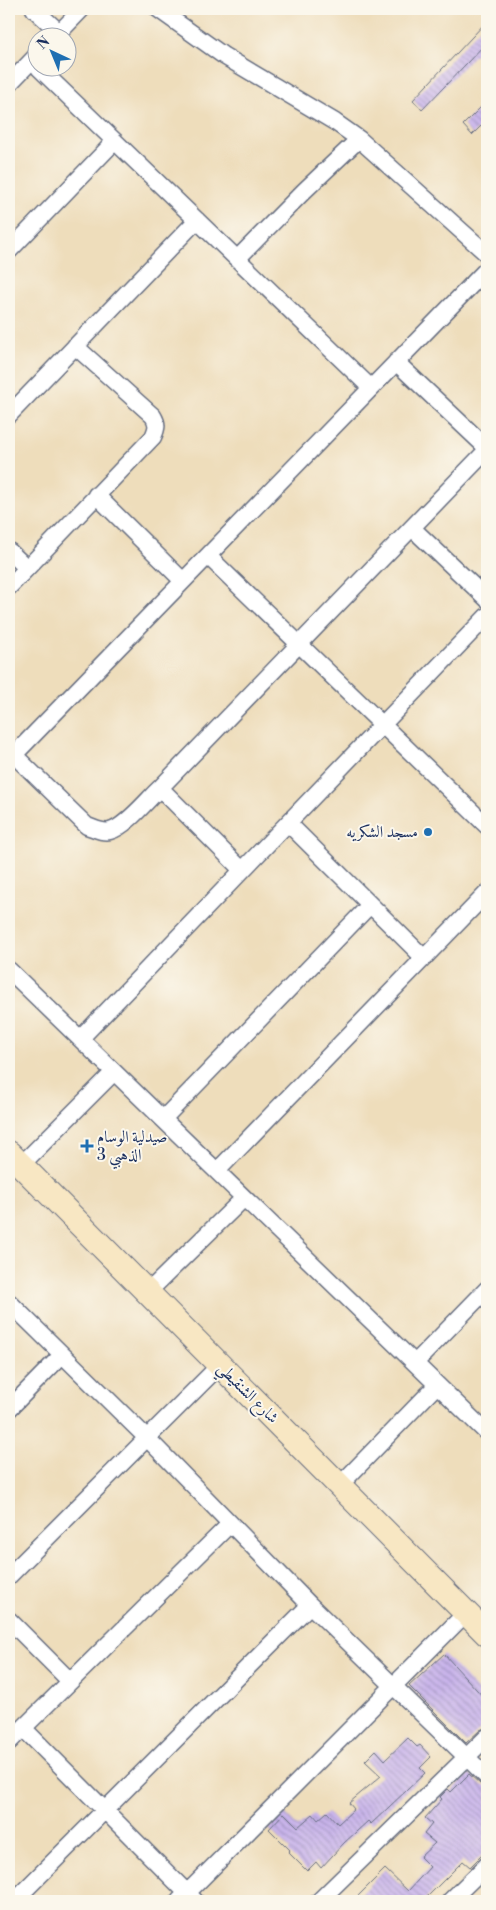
<svg xmlns="http://www.w3.org/2000/svg" width="496" height="1910" viewBox="0 0 496 1910" font-family="'Libre Bodoni',Amiri,serif">
<style>
.building{fill:url(#building-back-hatch)}
.lines{fill:none;stroke-linecap:round;stroke-linejoin:round}
.street-casing{stroke:#656c7f;stroke-width:19}
.secondary-casing{stroke:#656c7f;stroke-width:26}
.street{stroke:#fff;stroke-width:16}
.secondary{stroke:#f8e7c3;stroke-width:24}
.poi-dot{fill:#1f6fb2;stroke:#fbf7ec;stroke-width:2}
.labels{text-anchor:middle;dominant-baseline:central;stroke-width:4;stroke-linejoin:round;paint-order:stroke}
.poi-label{font-size:16px;fill:#1b2f5e;stroke:#fbf7ec;text-anchor:end}
.street-label{font-size:16px;fill:#1b2f5e;stroke:#fbf7ec}
</style>
<defs>
<pattern id="building-back-hatch" width="6" height="6" patternUnits="userSpaceOnUse" patternTransform="scale(1.25)"><rect width="6" height="6" fill="#c9b4eb"/><path d="M-1 5l2 2M0 0l6 6M5-1l2 2" fill="none" stroke="#a293c2"/></pattern>
</defs>
<rect width="100%" height="100%" fill="#fbf7ec"/>
<filter id="ink" filterUnits="userSpaceOnUse"><feTurbulence type="fractalNoise" baseFrequency=".02" numOctaves="2"/><feDisplacementMap in="SourceGraphic" scale="10" xChannelSelector="R" yChannelSelector="G"/><feConvolveMatrix kernelMatrix="1 2 1 2 8 2 1 2 1" color-interpolation-filters="sRGB"/></filter>
<filter id="wash" filterUnits="userSpaceOnUse"><feTurbulence type="fractalNoise" baseFrequency=".0096" numOctaves="4" result="noise"/><feDisplacementMap in="SourceGraphic" scale="20" xChannelSelector="R" yChannelSelector="G"/><feGaussianBlur stdDeviation="1.12" result="paint"/><feColorMatrix in="noise" values="0 0 0 0 0 0 0 0 0 0 0 0 0 0 0 0 0 1.4 0 .05"/><feComposite in="paint" operator="in"/></filter>
<g filter="url(#wash)">
<rect width="100%" height="100%" fill="#edb"/>
<g id="blocks">
<!-- building -->
<path class="building" d="M487,21v21l-65,68 -9,-10z
M487,101v19l-15,15 -9,-10z
M444,1654l43,47v26l-7,3 -14,13 -57,-57z
M408,1738l9,9 3,-2 11,12 -11,11 5,5 -54,51 -3,-3 -24,22 -23,25 -5,-6 -9,9 -19,-19 2,-2 -21,-21 15,-16 14,14 15,-13 5,6 9,-8 11,12 16,-15 -5,-6 32,-27 -16,-15 11,-11 9,10z
M469,1774l11,10 7,3v63l-17,17 -7,-6 -40,40h-70l32,-32 23,22 22,-24 -10,-10 15,-14 -11,-9 8,-10 -7,-6 17,-19 -2,-2 8,-8 3,3z"/>
</g>
</g>
<g filter="url(#ink)">
<use href="#blocks" fill-opacity="0" stroke="#656c7f" stroke-width="1"/>
<g class="lines">
<defs>
<path id="street" d="M34,9l25,23
M158,9l66,47 111,66 24,17 128,115
M54,38l28,-29
M39,68l332,320
M9,84l29,-30
M9,251l106,-110
M237,259l67,-68 55,-52
M396,362l91,86
M9,415l188,-195
M96,495l87,86
M412,528l75,71
M9,551l18,17
M208,556l279,270
M9,587l144,-150c4,-9 5,-13 0,-21l-78,-70
M14,755l73,71c7,2 15,7 23,5 16,-4 38,-32 50,-43l327,-338
M9,760l478,-491
M160,788l82,82
M288,823l136,135
M9,970l478,463
M80,1039l407,-423
M163,1119l207,-214
M21,1165l93,-93
M217,1171l270,-278
M148,1292l96,-94
M9,1302l138,136 163,167 177,172
M415,1363l72,-74
M9,1409l53,-54
M340,1485l97,-100
M9,1576l211,-211
M9,1620l61,61
M23,1728l172,173
M9,1742l221,-218
M14,1901l296,-296
M179,1901l287,-288
M319,1901l168,-164
M450,1901l37,-36"/>
<path id="secondary" d="M9,1153l478,481"/>
</defs>
<!-- street casing -->
<use href="#street" class="street-casing"/>
<!-- secondary casing -->
<use href="#secondary" class="secondary-casing"/>
<!-- street -->
<use href="#street" class="street"/>
<!-- secondary -->
<use href="#secondary" class="secondary"/>
</g>
</g>
<!-- markers -->
<g class="poi-dot">
<circle cx="428" cy="832" r="5"/>
<path d="M84.5 1138.5h5v5h5v5h-5v5h-5v-5h-5v-5h5z"/>
</g>
<g class="labels">
<!-- poi labels -->
<g class="poi-label">
<text x="418" y="832">مسجد الشكريه</text>
<text x="97" y="1137" text-anchor="start">صيدلية الوسام<tspan x="97" dy="18">الذهبي 3</tspan></text>
</g>
<!-- street labels -->
<g class="street-label">
<text transform="translate(248 1393) rotate(45)">شارع الشنقيطي</text>
</g>
</g>
<!-- margin -->
<rect width="496" height="1910" fill="none" stroke="#fbf7ec" stroke-width="30"/>
<!-- north arrow -->
<g transform="translate(52 52) rotate(316)"><circle r="24" fill="#fbf7ec" stroke="#a1a7b3"/>
<path d="M0-4L9 19L0 12L-9 19Z" fill="#1f6fb2"/>
<text y="-8" font-size="14" font-weight="bold" text-anchor="middle" fill="#1b2f5e">N</text>
</g>
</svg>
